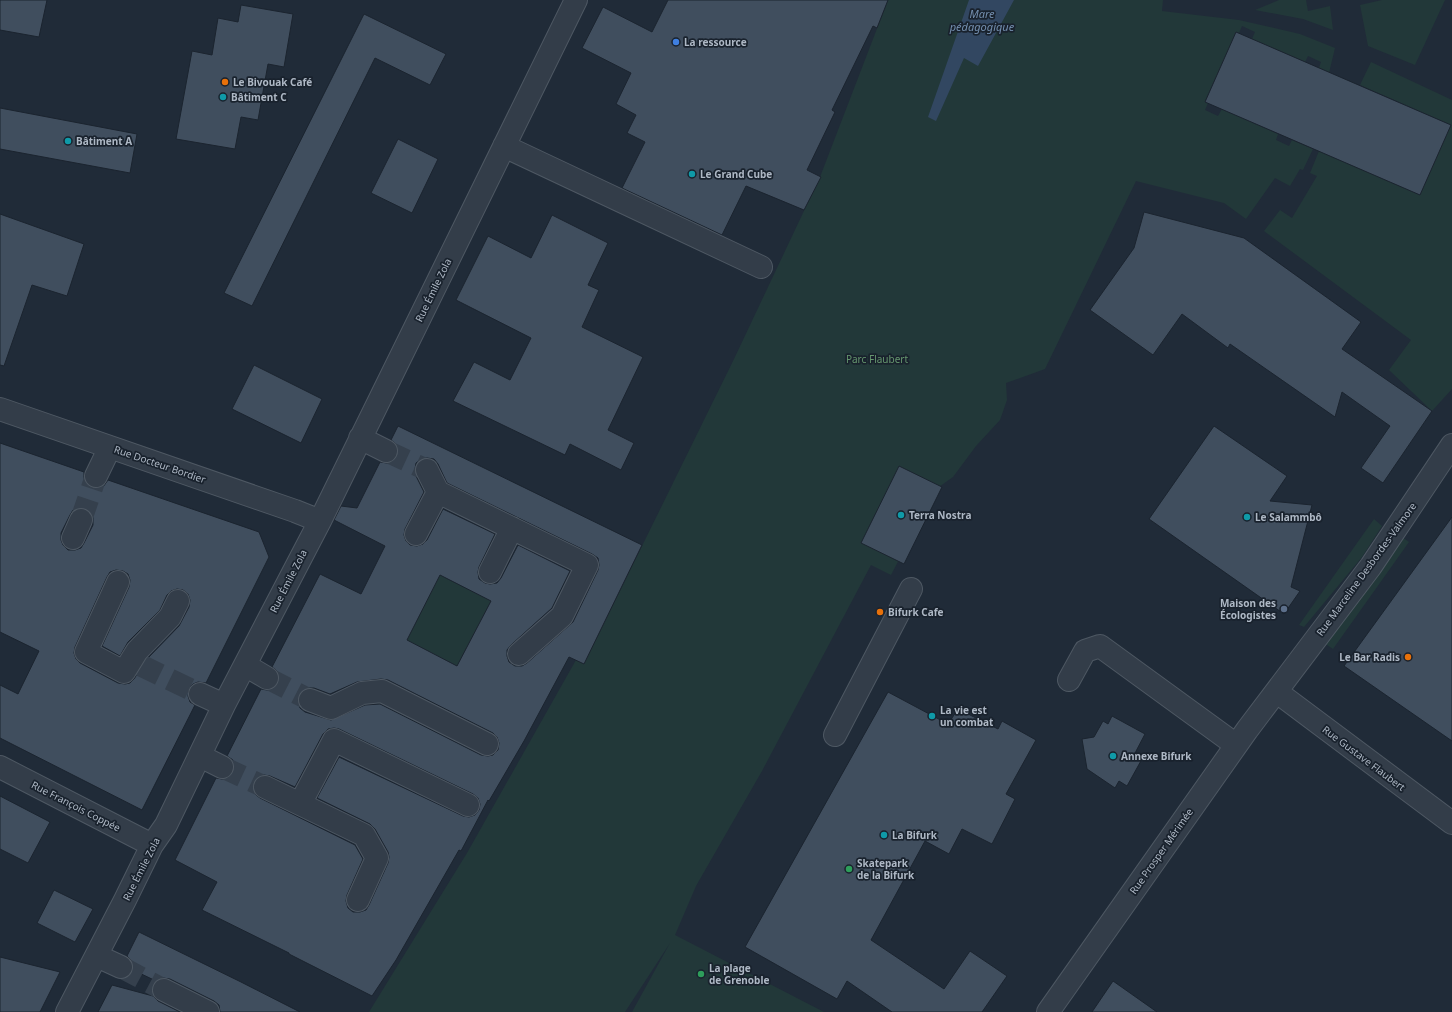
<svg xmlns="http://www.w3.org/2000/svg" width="1452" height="1012" viewBox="0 0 1452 1012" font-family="'Noto Sans',sans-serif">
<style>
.green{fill:#223839}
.water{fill:#324761}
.building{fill:#404e5e;stroke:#1b242f;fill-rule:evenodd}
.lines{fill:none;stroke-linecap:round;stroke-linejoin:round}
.minor-tunnel{stroke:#35404d;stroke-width:22;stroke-dasharray:22 11;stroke-linecap:butt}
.minor-casing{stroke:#4e5863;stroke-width:24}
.minor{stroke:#333d49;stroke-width:22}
.shop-dot{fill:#3f7fe0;stroke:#19222d;stroke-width:1.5}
.food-dot{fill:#e8710a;stroke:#19222d;stroke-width:1.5}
.culture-dot{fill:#0f9aa8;stroke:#19222d;stroke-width:1.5}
.service-dot{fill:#5c6f8a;stroke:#19222d;stroke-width:1.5}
.leisure-dot{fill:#2e9e5b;stroke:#19222d;stroke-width:1.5}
.labels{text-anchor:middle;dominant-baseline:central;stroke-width:3.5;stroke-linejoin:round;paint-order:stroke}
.poi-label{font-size:10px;font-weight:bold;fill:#aeb8c5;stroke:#19222d;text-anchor:start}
.street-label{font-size:10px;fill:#aeb8c5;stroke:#19222d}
.park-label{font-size:10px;fill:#65966e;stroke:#19222d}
.water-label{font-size:11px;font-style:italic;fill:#748faf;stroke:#19222d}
</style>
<rect width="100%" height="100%" fill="#202b38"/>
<!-- green -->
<path class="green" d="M888,0h275l-1,11 77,9 61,14 35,14 -6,25 -10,-5 2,-6 -13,-6 -3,6 -53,-23 3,-7 -13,-6 -3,7 -3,-1 -31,69 3,2 -3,7 13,6 4,-7 56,25 -2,6 13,6 3,-6 21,9 -10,21 -3,-1 -10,17 -15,-8 -29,41 -22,-16 -88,-22 -91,188 -39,14 1,17 -7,20 -24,26 -23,31 -17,12 -45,86 -20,-10 -109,206 -66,115 -21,49 149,77h-192l38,-69 -45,69h-256l98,-159 109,-193 8,4 150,-305 86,-182z
M1279,0h27l2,11 22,-5 3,24 -30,-11 -48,-9z
M1382,0h63l-30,65 -47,-19 -8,-41z
M1371,62l81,38v289l-20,22 -43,-41 22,-30 -147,-109 16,-21 12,8 25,-42 -7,-3 9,-22 101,44 31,-70 -91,-40z
M1374,519l8,7 -20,31 -58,70 -5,-2z
M1402,537l7,5 -76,107 -12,-8z
M442,572l4,6 45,23 -34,65 -57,-29z"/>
<!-- water -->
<path class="water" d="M969,0h45l-36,66 -14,-8 -28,63 -8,-4z"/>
<!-- building -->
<path class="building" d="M0,0h47l-8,37 -39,-7z
M668,0h220l-11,28 -4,-2 -41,84 3,2 -28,58 14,7 -17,33 -58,-24 -24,49 -100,-47 23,-46 -18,-9 9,-18 -20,-11 15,-31 -49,-25 21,-41 49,25z
M241,5l52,9 -9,53 -16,-3 -10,56 -17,-3 -6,32 -59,-10 16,-88 20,4 6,-37 20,4z
M364,14l82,40 -16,31 -55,-27 -123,248 -28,-13z
M1236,32l215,93 -31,70 -215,-93z
M0,108l137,26 -7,39 -130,-24z
M398,139l40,20 -26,54 -41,-20z
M1144,212l100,26 117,84 -19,27 90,62 -49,72 -22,-15 29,-42 -48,-34 -7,25 -105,-73 -2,4 -46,-34 -29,41 -63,-45 44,-62z
M0,214l84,30 -17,52 -35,-11 -28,81 -4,-1z
M552,215l56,28 -20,42 11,5 -17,37 61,30 -35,73 26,13 -13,27 -51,-26 -5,11 -112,-54 21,-39 36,18 21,-42 -75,-38 32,-64 43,22z
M254,365l68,34 -21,44 -69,-34z
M398,426l244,119 -58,119 -15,-7 -45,84 -35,60 -1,-1 -27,51 -2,-1 -63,110 -24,36 -83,-42v-1l-87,-43 15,-28 -42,-22 41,-82 6,1 7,-1 4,-6 1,-5 -1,-7 -6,-4 34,-67 6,1 6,-1 5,-5 1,-6 -1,-6 -6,-5 48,-93 41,20 24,-48 -51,-26 7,-14 16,2 23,-46 7,1 6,-1 4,-5 1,-7 -2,-6 -5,-4zM427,458l7,1 4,5 9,19 145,71 6,4 1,7 -1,5 -25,52 -46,41 -5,3h-7l-6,-4 -2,-6v-6l4,-5 41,-37 18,-37 -52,-26 -17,33 -4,5 -7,1 -5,-1 -6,-4 -1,-7 1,-5 16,-33 -52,-25 -16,31 -4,4 -6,2 -7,-1 -4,-4 -2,-6 1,-6 19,-37 -8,-16 -1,-7 1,-6 5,-4zM440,575l51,26 -34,65 -50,-26zM381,679l7,1 105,53 4,4 2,6 -1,7 -5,5 -5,1 -7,-1 -101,-51 -15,1 -34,15 -26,-8 -5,-4 -2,-6v-7l4,-5 6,-2h6l16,6 27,-12zM334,728l5,1 134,65 5,4 2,6 -1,6 -4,5 -6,2 -6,-1 -124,-59 -22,41 53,26 5,5 13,23 1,5 -1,6 -19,42 -3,5 -6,2h-7l-5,-4 -2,-7 1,-6 16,-36 -8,-14 -95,-47 -5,-4 -2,-6 1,-6 4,-5 6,-2 6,1 25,11 28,-53 5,-5z
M1214,426l73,50 -17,25 42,4 -21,82 9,4 -16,23 -135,-95z
M0,443l84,29v5l1,6 6,4 6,1 6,-1 5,-7 151,52 10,25 -63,126 -8,-1 -5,2 -4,4 -1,8 2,6 5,3 -53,105 -142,-72v-53l18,9 21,-43 -39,-19zM79,508h7l5,4 2,6v7l-9,18 -3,5 -6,2h-7l-5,-5 -2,-5v-7l9,-18 3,-5zM116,570l7,1 5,3 2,6 -1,7 -27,59 18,10 8,-14 32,-32 7,-15 4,-4 6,-2 6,1 5,4 2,6 -1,7 -10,19 -32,33 -13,20 -4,4 -5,1 -7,-1 -38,-20 -4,-4 -2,-6 1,-6 32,-70 3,-5z
M899,466l43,21 -38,77 -43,-21z
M1452,517v224l-108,-75z
M888,692l60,32 10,-15 40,20 4,-8 34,19 -30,54 9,5 -23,45 -30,-15 -13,25 -24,-13 -54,99 73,49 26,-38 37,25 -25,36h-90l-45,-31 -10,18 -92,-52z
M1112,716l33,18 -11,21 8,4 -15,27 -8,-5 -4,7 -28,-19 -5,-30 12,-2 9,-16 5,3z
M0,796l50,26 -22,41 -28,-14z
M54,890l39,19 -18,33 -38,-19z
M139,932l102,50 59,30h-80l-1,-7 -5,-4 -44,-22 -7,-1 -7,3 -23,-11v-5l-2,-5 -4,-4z
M0,957l60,15 -20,40h-40z
M1113,981l44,31h-65z
M112,985l41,11 5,5 22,11h-82z"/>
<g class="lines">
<!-- minor-tunnel -->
<path class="minor-tunnel" d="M386,451l41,19
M81,520l15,-44
M140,665l60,29
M267,678l43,22
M222,767l43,20
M121,967l43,23"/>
<defs>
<path id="minor" d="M504,146l257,121
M0,409l295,102 25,10
M360,438l26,13
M427,470l11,22 149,73 -25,51 -43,38
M96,476l14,-29
M416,534l22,-42
M73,538l8,-18
M490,572l22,-44
M118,582l-32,70 38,20 13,-21 33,-34 8,-16
M245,665l22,13
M1069,680l16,-29 15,-5 136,99
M1277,692l175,131
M200,694l24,11
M310,700l21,8 31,-15 20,-2 105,53
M835,735l76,-146
M200,756l22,11
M0,767l152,78
M265,787l99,48 13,23 -19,42
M300,804l34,-64 134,65
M97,956l24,11
M164,990l44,22
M67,1012l58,-112 27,-55 14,-20 58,-120 96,-184 256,-521
M1048,1012l199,-282 124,-164 81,-121"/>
</defs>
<!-- minor casing -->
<use href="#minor" class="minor-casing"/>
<!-- minor -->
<use href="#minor" class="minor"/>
</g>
<!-- markers -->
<circle class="shop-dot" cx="676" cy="42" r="4"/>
<g class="food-dot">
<circle cx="225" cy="82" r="4"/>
<circle cx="880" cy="612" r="4"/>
<circle cx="1408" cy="657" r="4"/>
</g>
<g class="culture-dot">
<circle cx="223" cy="97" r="4"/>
<circle cx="68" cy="141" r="4"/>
<circle cx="692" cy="174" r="4"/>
<circle cx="901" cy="515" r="4"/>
<circle cx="1247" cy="517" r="4"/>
<circle cx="932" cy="716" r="4"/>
<circle cx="1113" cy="756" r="4"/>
<circle cx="884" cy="835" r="4"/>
</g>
<circle class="service-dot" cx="1284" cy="609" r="4"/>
<g class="leisure-dot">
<circle cx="849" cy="869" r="4"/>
<circle cx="701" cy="974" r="4"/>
</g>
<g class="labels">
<!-- poi labels -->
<g class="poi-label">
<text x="684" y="42">La ressource</text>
<text x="233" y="82">Le Bivouak Café</text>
<text x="231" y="97">Bâtiment C</text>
<text x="76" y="141">Bâtiment A</text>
<text x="700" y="174">Le Grand Cube</text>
<text x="909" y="515">Terra Nostra</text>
<text x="1255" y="517">Le Salammbô</text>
<text x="1276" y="603" text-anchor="end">Maison des<tspan x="1276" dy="12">Écologistes</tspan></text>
<text x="888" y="612">Bifurk Cafe</text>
<text x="1400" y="657" text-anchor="end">Le Bar Radis</text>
<text x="940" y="710">La vie est<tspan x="940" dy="12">un combat</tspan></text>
<text x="1121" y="756">Annexe Bifurk</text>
<text x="892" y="835">La Bifurk</text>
<text x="857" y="863">Skatepark<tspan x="857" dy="12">de la Bifurk</tspan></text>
<text x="709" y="968">La plage<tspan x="709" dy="12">de Grenoble</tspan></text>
</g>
<!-- street labels -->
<g class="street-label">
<text transform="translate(433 290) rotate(-64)">Rue Émile Zola</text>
<text transform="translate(160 464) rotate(19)">Rue Docteur Bordier</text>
<text transform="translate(1366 569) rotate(-54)">Rue Marceline Desbordes-Valmore</text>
<text transform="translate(288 581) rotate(-63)">Rue Émile Zola</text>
<text transform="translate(1364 758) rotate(37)">Rue Gustave Flaubert</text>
<text transform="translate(76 806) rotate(27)">Rue François Coppée</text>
<text transform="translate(1161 851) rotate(-55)">Rue Prosper Mérimée</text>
<text transform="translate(141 869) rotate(-63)">Rue Émile Zola</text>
</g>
<!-- park labels -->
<g class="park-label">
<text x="877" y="359">Parc Flaubert</text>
</g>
<!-- water labels -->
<g class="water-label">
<text x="982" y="13">Mare<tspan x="982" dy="13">pédagogique</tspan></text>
</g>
</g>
</svg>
